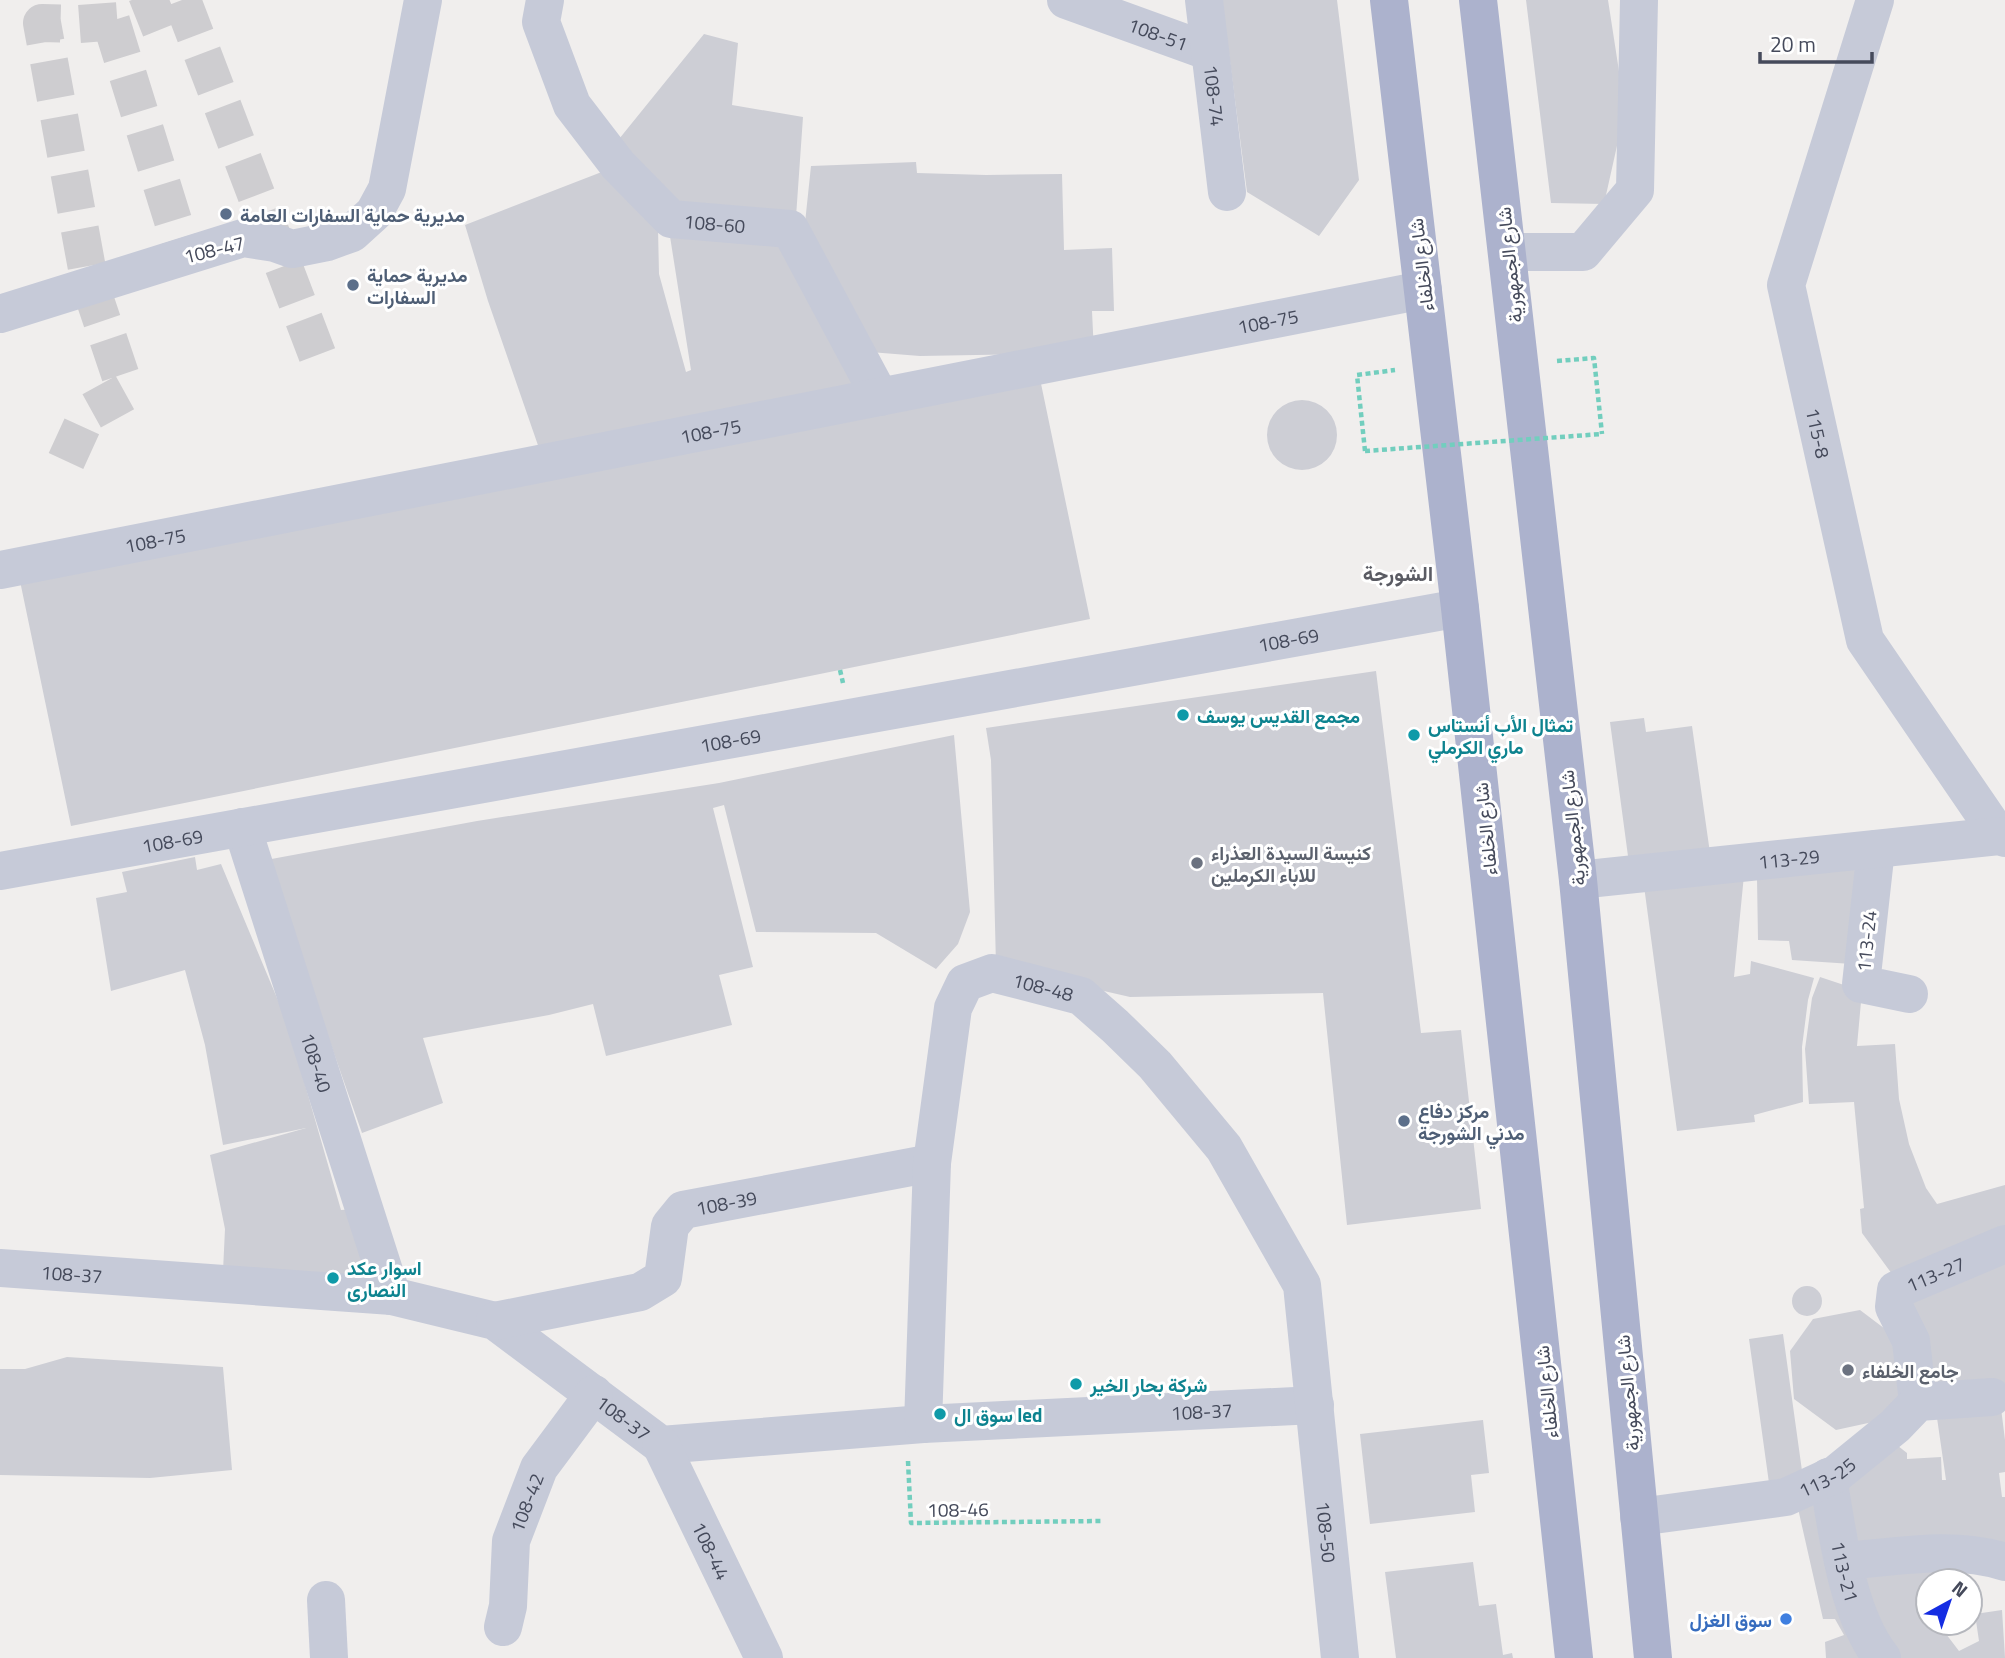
<svg xmlns="http://www.w3.org/2000/svg" width="2005" height="1658" viewBox="0 0 2005 1658" font-family="'Titillium Web',Vazirmatn,sans-serif">
<style>
.building{fill:#cdced5}
.lines{fill:none;stroke-linecap:round;stroke-linejoin:round}
.minor-tunnel{stroke:#cecdd0;stroke-width:38;stroke-dasharray:38 19;stroke-linecap:butt}
.path{stroke:#72cebe;stroke-width:4.5;stroke-dasharray:5 3.5;stroke-linecap:butt}
.minor{stroke:#c6cad8;stroke-width:38}
.major{stroke:#acb2cd;stroke-width:38}
.path-bridge{stroke:#72cebe;stroke-width:4.5;stroke-dasharray:5 3.5;stroke-linecap:butt}
.service-dot{fill:#5c6f8a;stroke:#fff;stroke-width:2.5}
.culture-dot{fill:#0f9aa8;stroke:#fff;stroke-width:2.5}
.worship-dot{fill:#6b7280;stroke:#fff;stroke-width:2.5}
.shop-dot{fill:#3f7fe0;stroke:#fff;stroke-width:2.5}
.labels{text-anchor:middle;dominant-baseline:central;stroke-width:6;stroke-linejoin:round;paint-order:stroke}
.street-label{font-size:19px;fill:#454a5b;stroke:#fff}
.service-label{font-size:19px;font-weight:bold;fill:#4e5e75;stroke:#fff;text-anchor:start}
.culture-label{font-size:19px;font-weight:bold;fill:#0d838f;stroke:#fff;text-anchor:start}
.worship-label{font-size:19px;font-weight:bold;fill:#5b616d;stroke:#fff;text-anchor:start}
.shop-label{font-size:19px;font-weight:bold;fill:#366cbe;stroke:#fff;text-anchor:end}
.neighbourhood-label{font-size:21px;font-weight:bold;fill:#5a5b63;stroke:#fff}
</style>
<rect width="100%" height="100%" fill="#f0eeed"/>
<!-- building -->
<path class="building" d="M1222,0h115l22,180 -40,56 -72,-44z
M1526,0h82l17,110 -21,94 -53,-1z
M704,34l34,9 -6,62 71,12 -7,100 -124,-11 -57,-62z
M916,162l1,11 69,2 76,-1 2,76 48,-2 2,63h-22l2,42 -174,3 -50,-4 -65,-129 6,-57z
M612,168l46,60 1,46 27,98 5,-2 -22,-140 118,8 74,147 -320,69 -53,-153 -23,-76z
M1039,374l51,245 -1019,207 -51,-245z
M1267 435a35 35 0 1 1 70 0a35 35 0 1 1-70 0Z
M1376,671l45,362 40,-3 20,179 -134,16 -24,-232 -193,4 -134,-31 -5,-206 -5,-32z
M1644,718l2,14 46,-6 19,134 -81,11 -20,-149z
M954,735l16,177 -12,32 -22,25 -60,-36 -120,-1 -32,-127 -11,3 40,159 -34,8 13,50 -126,31 -13,-52 -44,11 -126,23 20,65 -81,30 -96,-273 211,-39 242,-38z
M195,857l2,13 24,-6 66,158 54,188 15,-1 16,64 -84,11 -65,-13 2,-42 -15,-74 96,-27 -83,17 -18,-100 -20,-75 -74,21 -15,-93 31,-6 -5,-20z
M1863,865l-11,99 -60,-4 -3,-19 -31,-1 -1,-62z
M1744,875l-10,102 16,-3 1,-13 63,17 -6,22 -6,47 1,55 -49,13 1,7 -78,9 -33,-245z
M1820,977l42,14 -5,55 38,-2 4,55 10,45 17,44 11,16 68,-19v41l-113,48 -30,-41 -2,-24 4,-1 -10,-106 -45,2 -4,-55 7,-51z
M2005,1252v131l-62,5 -20,-25 -19,-60z
M1792 1301a15 15 0 1 1 30 0a15 15 0 1 1-30 0Z
M1860,1310l41,31 5,48 -24,31 -46,10 -42,-31 -4,-48 23,-32z
M1783,1334l20,144 -34,5 -20,-144z
M67,1357l156,10 9,103 -82,8 -150,-3v-106h25z
M2001,1408l4,32v32l-6,1 3,24h3v47l-144,12 -17,-75 49,-39 14,11v6l34,-2 1,23h4l-10,-69z
M1483,1420l6,53 -18,2 4,37 -105,12 -10,-90z
M1823,1499l47,159h-44l-1,-16 19,-7 -9,-16h-12l-26,-115z
M1959,1561l4,20h-35v42h28v2l-13,5 16,21 20,-10 -4,-27 27,-4 3,48h-107l-43,-93z
M1473,1562l6,44 17,-2 7,51 9,-2 1,5h-117l-11,-86z"/>
<g class="lines">
<!-- minor-tunnel -->
<path class="minor-tunnel" d="M182,0l138,362
M111,21l73,235
M66,461l22,-48 38,-21 -36,-107 -48,-262 37,1 54,-4 50,-20"/>
<!-- path -->
<path class="path" d="M1557,361l37,-3 8,76
M1365,451l-8,-76 38,-5
M840,670l3,13
M908,1461l3,62 192,-2"/>
<!-- minor -->
<g class="minor">
<path id="s1" d="M545,0l-4,22 31,83 46,60 53,54 119,10 90,168"/>
<path id="s2" d="M1066,0l144,52"/>
<path id="s3" d="M1204,0l23,192"/>
<path id="s4" d="M1875,0l-89,285 79,355 134,196"/>
<path d="M1508,252h75l52,-62 4,-190"/>
<path d="M0,314l243,-76 32,5 17,6 35,-7 25,-9 22,-20 13,-24 36,-189"/>
<path id="s5" d="M0,570l1423,-280"/>
<path id="s6" d="M242,827l150,469"/>
<path d="M1876,849l-15,135 48,10"/>
<path id="s7" d="M0,871l1460,-263"/>
<path id="s8" d="M1578,880l421,-44 6,2"/>
<path id="s9" d="M0,1268l392,28 103,25 166,124 262,-21 392,-19"/>
<path id="s10" d="M495,1321l145,-29 23,-14 7,-52 13,-16 249,-47"/>
<path id="s11" d="M1918,1402l-7,-61 -17,-34 2,-17 109,-46"/>
<path id="s12" d="M923,1424l9,-261 21,-155 12,-25 27,-10 89,23 34,30 40,39 69,83 78,137 38,373"/>
<path id="s13" d="M661,1445l103,213"/>
<path id="s14" d="M1828,1477c9,54 19,138 54,181"/>
<path id="s15" d="M1639,1517l147,-20 50,-23 59,-48 23,-24 74,-5"/>
<path d="M1843,1561c53,-4 111,-16 162,1"/>
<path d="M326,1600l3,58"/>
<path id="s16" d="M503,1627l5,-21 3,-65 28,-73 55,-74"/>
</g>
<!-- major -->
<path class="major" d="M1389,0l71,608 114,1050
M1478,0l100,880 75,778"/>
<!-- path-bridge -->
<path class="path-bridge" d="M1365,451l237,-17"/>
</g>
<!-- markers -->
<g class="service-dot">
<circle cx="226" cy="214" r="7"/>
<circle cx="353" cy="285" r="7"/>
<circle cx="1404" cy="1121" r="7"/>
</g>
<g class="culture-dot">
<circle cx="1183" cy="715" r="7"/>
<circle cx="1414" cy="735" r="7"/>
<circle cx="333" cy="1278" r="7"/>
<circle cx="1076" cy="1384" r="7"/>
<circle cx="940" cy="1414" r="7"/>
</g>
<g class="worship-dot">
<circle cx="1197" cy="863" r="7"/>
<circle cx="1848" cy="1370" r="7"/>
</g>
<circle class="shop-dot" cx="1786" cy="1619" r="7"/>
<g class="labels">
<!-- street labels -->
<g class="street-label">
<text stroke="none"><textPath href="#s2" startOffset="98">108-51</textPath></text>
<text stroke="none"><textPath href="#s3" startOffset="96">108-74</textPath></text>
<text stroke="none"><textPath href="#s1" startOffset="306">108-60</textPath></text>
<text transform="translate(214 249) rotate(-14)">108-47</text>
<text transform="translate(1421 265) rotate(-97)">شارع الخلفاء</text>
<text transform="translate(1509 265) rotate(-96)">شارع الجمهورية</text>
<text stroke="none"><textPath href="#s5" startOffset="1292">108-75</textPath></text>
<text stroke="none"><textPath href="#s5" startOffset="724">108-75</textPath></text>
<text stroke="none"><textPath href="#s4" startOffset="450">115-8</textPath></text>
<text stroke="none"><textPath href="#s5" startOffset="158">108-75</textPath></text>
<text stroke="none"><textPath href="#s7" startOffset="1309">108-69</textPath></text>
<text stroke="none"><textPath href="#s7" startOffset="742">108-69</textPath></text>
<text transform="translate(1572 828) rotate(-96)">شارع الجمهورية</text>
<text transform="translate(1485 829) rotate(-96)">شارع الخلفاء</text>
<text stroke="none"><textPath href="#s7" startOffset="175">108-69</textPath></text>
<text stroke="none"><textPath href="#s8" startOffset="212">113-29</textPath></text>
<text transform="translate(1866 941) rotate(-84)">113-24</text>
<text stroke="none"><textPath href="#s12" startOffset="527">108-48</textPath></text>
<text stroke="none"><textPath href="#s6" startOffset="247">108-40</textPath></text>
<text stroke="none"><textPath href="#s10" startOffset="292">108-39</textPath></text>
<text stroke="none"><textPath href="#s9" startOffset="72">108-37</textPath></text>
<text stroke="none"><textPath href="#s11" startOffset="159">113-27</textPath></text>
<text transform="translate(1546 1392) rotate(-96)">شارع الخلفاء</text>
<text transform="translate(1627 1393) rotate(-95)">شارع الجمهورية</text>
<text stroke="none"><textPath href="#s9" startOffset="1248">108-37</textPath></text>
<text stroke="none"><textPath href="#s9" startOffset="660">108-37</textPath></text>
<text stroke="none"><textPath href="#s15" startOffset="194">113-25</textPath></text>
<text stroke="none"><textPath href="#s16" startOffset="128">108-42</textPath></text>
<text transform="translate(958 1509) rotate(-1)">108-46</text>
<text stroke="none"><textPath href="#s12" startOffset="1181">108-50</textPath></text>
<text stroke="none"><textPath href="#s13" startOffset="117">108-44</textPath></text>
<text stroke="none"><textPath href="#s14" startOffset="96">113-21</textPath></text>
</g>
<!-- service labels -->
<g class="service-label">
<text x="240" y="214">مديرية حماية السفارات العامة</text>
<text x="367" y="274">مديرية حماية<tspan x="367" dy="22">السفارات</tspan></text>
<text x="1418" y="1110">مركز دفاع<tspan x="1418" dy="22">مدني الشورجة</tspan></text>
</g>
<!-- culture labels -->
<g class="culture-label">
<text x="1197" y="715">مجمع القديس يوسف</text>
<text x="1428" y="724">تمثال الأب أنستاس<tspan x="1428" dy="22">ماري الكرملي</tspan></text>
<text x="347" y="1267">اسوار عكد<tspan x="347" dy="22">النصارى</tspan></text>
<text x="1090" y="1384">شركة بحار الخير</text>
<text x="954" y="1414">سوق ال led</text>
</g>
<!-- worship labels -->
<g class="worship-label">
<text x="1211" y="852">كنيسة السيدة العذراء<tspan x="1211" dy="22">للاباء الكرملين</tspan></text>
<text x="1862" y="1370">جامع الخلفاء</text>
</g>
<!-- shop labels -->
<g class="shop-label">
<text x="1772" y="1619">سوق الغزل</text>
</g>
<!-- neighbourhood labels -->
<g class="neighbourhood-label">
<text x="1398" y="573">الشورجة</text>
</g>
</g>
<!-- north arrow -->
<g transform="translate(1949 1602) rotate(40)"><circle r="33" fill="#ffffff" stroke="#b5b7bd" stroke-width="2"/>
<path d="M0-5L12 26L0 18L-12 26Z" fill="#152de3"/>
<text y="-10" font-size="19" font-weight="bold" text-anchor="middle" fill="#454a5b">N</text>
</g>
<!-- scale -->
<path d="M1760 52v10h112v-10" fill="none" stroke="#454a5b" stroke-width="3.5"/>
<text x="1770" y="52" font-size="21" fill="#454a5b" stroke="#ffffff" stroke-width="5" paint-order="stroke">20 m</text>
</svg>
